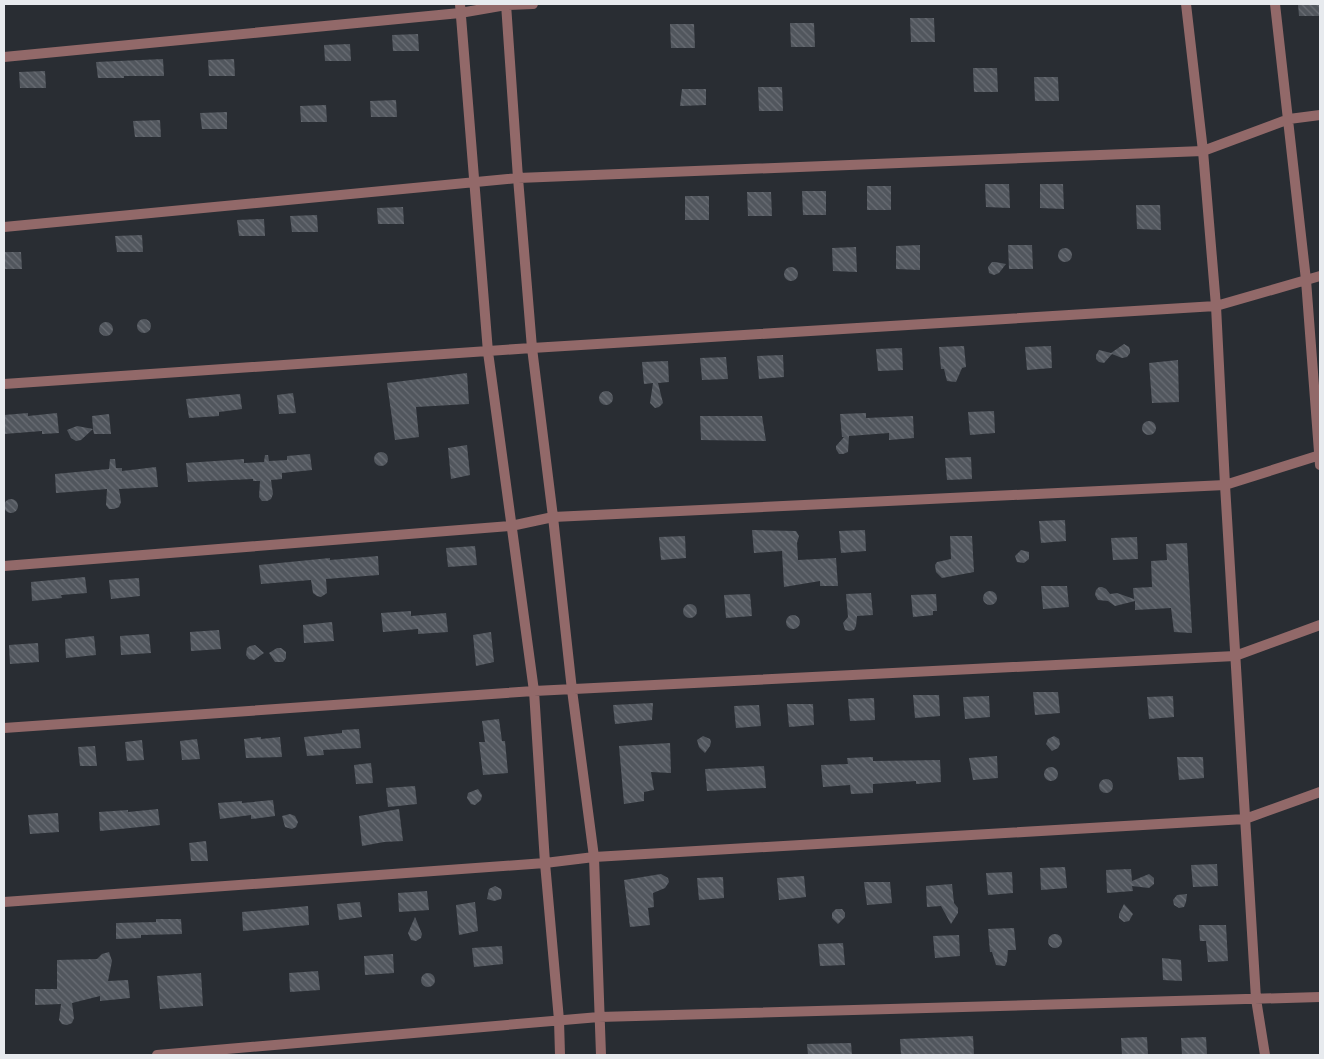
<svg xmlns="http://www.w3.org/2000/svg" width="1324" height="1059" viewBox="0 0 1324 1059" font-family="Lato,sans-serif">
<style>
.building{fill:url(#building-back-hatch)}
.lines{fill:none;stroke-linecap:round;stroke-linejoin:round}
.minor{stroke:#926969;stroke-width:10}
</style>
<defs>
<pattern id="building-back-hatch" width="6" height="6" patternUnits="userSpaceOnUse" patternTransform="scale(1.25)"><rect width="6" height="6" fill="#51565d"/><path d="M-1 5l2 2M0 0l6 6M5-1l2 2" fill="none" stroke="#6a6e75"/></pattern>
</defs>
<rect width="100%" height="100%" fill="#292d33"/>
<!-- building -->
<path class="building" d="M1298,4h22v12h-21z
M910,18h24l1,24h-24z
M790,23h24l1,24h-24z
M670,24h24l1,24h-24z
M418,34l1,17h-26l-1,-16z
M350,44l1,17h-26l-1,-16z
M163,59l1,17h-40v2h-26l-2,-16z
M234,59l1,17h-26l-1,-16z
M973,68h24l1,24h-24z
M45,71l1,17h-26l-1,-16z
M1034,77h24l1,24h-24z
M758,87h24l1,24h-24z
M682,89h24v16l-26,1z
M396,100l1,17h-26l-1,-16z
M326,105l1,17h-26l-1,-16z
M227,112v17h-25l-2,-16z
M160,120l1,17h-26l-2,-16z
M985,184h24l1,24 -24,-1z
M1040,184h23l1,25 -24,-1z
M867,186h24v24h-24z
M802,191h24v24h-23z
M747,192h24l1,24h-24z
M685,196h24v24h-24z
M1136,205h24l1,25 -24,-1z
M403,207l1,17h-26l-1,-16z
M317,215l1,17h-26l-2,-16z
M264,219l1,17h-26l-2,-16z
M142,235l1,17h-26l-2,-16z
M920,245v25l-24,-1v-23z
M1008,245h24l1,24h-24z
M856,247l1,25 -24,-1 -1,-23z
M1058 255a7 7 0 1 1 14 0a7 7 0 1 1-14 0Z
M4,252h17l1,17h-18z
M992,262h3l11,2 -7,9 -5,2 -5,-2 -1,-6z
M784 274a7 7 0 1 1 14 0a7 7 0 1 1-14 0Z
M137 326a7 7 0 1 1 14 0a7 7 0 1 1-14 0Z
M99 329a7 7 0 1 1 14 0a7 7 0 1 1-14 0Z
M1124,344l5,3 1,3v3l-3,4 -5,1 -10,-4 -8,9 -5,-1 -3,-3v-4l3,-5 12,3z
M964,346l2,21 -4,1 -6,14 -9,-1 -3,-12h-3l-2,-22z
M1051,346l1,22 -25,2 -2,-23z
M902,348l1,22 -25,1 -2,-22z
M783,355l1,22 -25,2 -2,-23z
M726,357l2,22 -26,1 -2,-22z
M1178,360l1,42 -27,1 -3,-40z
M668,361l1,21 -11,1 5,20 -4,4 -4,1 -5,-5 3,-20 -9,1 -2,-22z
M467,373l2,31 -53,3 3,30 -24,3 -8,-57z
M599 398a7 7 0 1 1 14 0a7 7 0 1 1-14 0Z
M293,393l3,20 -17,1 -2,-19z
M240,394l2,15 -23,3v4l-30,2 -3,-19z
M994,411l1,22 -25,2 -2,-23z
M28,413v3l29,-3 2,20 -17,1v-3l-38,3v-19z
M866,413v5l47,-2 1,22 -25,2v-7l-40,3 -1,16 -5,2h-4l-3,-5v-3l8,-9h-2l-2,-23z
M109,414l2,20h-17l-1,-5 -12,11 -5,1 -5,-3 -4,-8 10,-4 16,3 -1,-13z
M700,416h62l4,25 -65,-1z
M1142 428a7 7 0 1 1 14 0a7 7 0 1 1-14 0Z
M467,445l3,30 -19,4 -3,-31z
M374 459a7 7 0 1 1 14 0a7 7 0 1 1-14 0Z
M310,454l2,16 -30,3v6l-11,1 2,14 -2,5 -4,2h-5l-3,-4 1,-16h-7v-2l-65,3 -2,-19 58,-4v4l20,-1 1,-7h3l1,6 18,-1v-4z
M971,457l1,22 -25,1 -2,-22z
M110,459h5l1,9h6v3l34,-4 2,20 -39,2 2,13 -2,5 -5,2h-5l-3,-4 1,-16 -51,4 -1,-19 54,-5z
M4 506a7 7 0 1 1 14 0a7 7 0 1 1-14 0Z
M1065,520l1,21 -25,2 -2,-22z
M752,530l44,1 3,5 -2,7 1,17 38,-2 2,28h-18v-5l-36,6 -2,-36 -28,2z
M865,530l1,21 -25,2 -2,-22z
M685,536l1,22 -25,2 -2,-23z
M950,536h22l2,36 -32,6 -6,-6 -1,-7 2,-3 14,-3z
M1137,537l1,22 -25,1 -2,-22z
M1187,543l5,90 -18,-1 -3,-24 -36,2v-9l-20,5 -7,-5 -10,-1 -3,-5 1,-5 3,-3h3l4,2 4,5 7,-1 17,6 -1,-11 19,-1 -1,-26 16,-1 -1,-16z
M475,546l2,19 -29,2 -2,-19z
M1021,550l8,2v7l-5,4 -7,-1 -2,-6z
M378,556l1,19 -53,4 1,14 -6,4 -4,-1 -4,-3 -2,-13 -50,4 -2,-19 71,-7v2z
M85,577l2,16 -26,2 1,3 -30,3 -1,-19z
M139,578l1,18 -29,3 -2,-19z
M1041,586h26l2,21 -26,2z
M983 598a7 7 0 1 1 14 0a7 7 0 1 1-14 0Z
M871,593l2,22 -16,1 -1,10 -2,4 -4,1 -5,-1 -2,-7 5,-6 -2,-23z
M750,594l2,22 -26,2 -2,-23z
M936,594l1,17h-4v4l-20,2 -2,-22z
M683 611a7 7 0 1 1 14 0a7 7 0 1 1-14 0Z
M411,611v5l35,-3 2,19 -30,2v-5l-35,3 -2,-19z
M786 622a7 7 0 1 1 14 0a7 7 0 1 1-14 0Z
M332,622l2,19 -30,2 -1,-18z
M219,630l2,19 -30,2 -1,-19z
M491,632l3,30 -18,4 -3,-31z
M149,634l2,19 -30,2 -1,-19z
M94,636l2,19 -30,3 -1,-19z
M38,643l1,19 -29,2 -1,-19z
M255,645l9,8 -10,7 -5,-1 -3,-4 1,-7 3,-2z
M277,648h4l5,4v6l-3,4h-8l-6,-9z
M1033,692h25l2,21 -25,2z
M913,695h26l1,21 -25,2z
M989,696l1,21 -25,2 -2,-22z
M1173,696l1,21 -25,2 -2,-22z
M874,698l1,22 -25,1 -2,-22z
M653,703l-1,17 -37,4 -2,-19z
M787,704h26l1,21 -25,2z
M759,705l2,21 -25,2 -2,-22z
M499,719l3,22h3l3,32 -25,2 -4,-33h6l-3,-21z
M359,729l2,19 -38,2 1,5 -17,1 -3,-19 38,-4v-3z
M703,736l7,3 1,3 -1,4 -5,7 -6,-6 -2,-7z
M1054,736l5,3 1,5 -2,4 -6,3 -6,-7 2,-5z
M261,737v2l19,-2 2,20 -36,1 -2,-19z
M197,739l3,20 -18,1 -2,-19z
M142,740l2,20 -17,1 -2,-19z
M670,743l1,30 -20,-1 3,18 -10,2v9l-20,3 -5,-58z
M95,746l2,20h-17l-2,-19z
M997,756l1,22 -25,2 -4,-22z
M873,757v4l67,-1 1,22 -25,2v-3l-43,3v9l-22,1 -1,-9 -27,2 -2,-22 27,-1 -1,-6z
M1177,757h26l1,21 -25,2z
M371,763l2,20 -17,1 -2,-19z
M764,766l2,22 -59,3 -2,-22z
M1044 774a7 7 0 1 1 14 0a7 7 0 1 1-14 0Z
M1099 786a7 7 0 1 1 14 0a7 7 0 1 1-14 0Z
M415,786l2,18 -29,3 -2,-19z
M478,789l4,6 -1,5 -6,5 -4,-1 -4,-6 1,-5z
M273,800l2,16 -24,3v-4l-31,4 -2,-16 24,-2v2z
M158,809l2,16 -60,6 -1,-19 29,-2v2z
M399,809l4,32 -19,1 -22,4 -3,-30z
M58,813l1,19 -29,2 -2,-19z
M290,814l5,2 3,6 -2,5 -4,2 -7,-2 -3,-11z
M206,841l2,20h-17l-2,-18z
M1217,864l1,22 -25,1 -2,-22z
M1065,867l2,21 -26,2 -1,-22z
M1131,869l1,12 17,-7 5,4v6l-5,4 -17,-2 1,5 -26,2 -1,-23z
M1012,872l1,21 -25,2 -2,-22z
M661,874l7,4 1,4 -4,6 -12,5 1,14 -6,1 2,17 -20,2 -6,-47z
M804,876l2,21 -27,3 -2,-22z
M723,877l1,21 -25,2 -2,-22z
M864,882h26l2,21 -25,2z
M952,884l2,19 4,5v5l-7,11 -10,-18 -14,1 -1,-21z
M495,886l6,3 1,5 -1,5 -7,2 -7,-2 2,-10z
M427,891l2,19 -30,2 -1,-19z
M1187,894l-1,8 -2,5 -5,1 -5,-3 -1,-5 4,-5z
M360,902l2,15 -23,3 -2,-16z
M475,902l3,29 -19,4 -3,-30z
M1124,904l9,10 -4,7 -5,1 -5,-4v-4z
M308,906l1,19 -66,6 -1,-19z
M836,909h6l3,4v4l-7,7 -6,-6v-5z
M415,917l7,17 -1,4 -5,3 -5,-1 -3,-7z
M156,919h25l1,15 -41,1v3l-25,1v-16l40,-1z
M1199,925h27l2,36 -20,1 -2,-21h-6z
M1014,928l2,22h-8l-1,11 -2,5 -9,-1 -4,-13h-2l-2,-23z
M1048 941a7 7 0 1 1 14 0a7 7 0 1 1-14 0Z
M959,935l1,21 -25,2 -2,-22z
M843,943l2,22 -25,1 -2,-22z
M502,946l1,18 -29,3 -2,-19z
M109,952l3,9 -4,20 20,-1 2,18 -30,3v-5l-28,7 2,15 -2,5 -5,2 -5,-1 -3,-4 2,-16 -26,1v-16h22v-29l40,-1 5,-5z
M393,954l1,19 -29,2 -1,-19z
M1162,958l19,2 1,21 -19,-1z
M318,971l2,19 -30,2 -1,-19z
M421 980a7 7 0 1 1 14 0a7 7 0 1 1-14 0Z
M201,973l2,33 -43,3 -3,-33z
M973,1036l1,19h-73l-1,-16z
M1147,1037l1,18h-26l-1,-17z
M1206,1037l1,18h-25l-1,-17z
M851,1043l1,12h-44l-1,-11z"/>
<g class="lines">
<!-- minor -->
<path class="minor" d="M460,4l28,348 46,339 11,172 14,157 1,35
M506,4l12,174 14,170 21,169 19,173 22,167 7,198
M1186,4l17,147 13,155 9,179 31,514 9,56
M1275,4l31,276 14,185
M4,57l456,-44 46,-8 27,-1
M4,227l514,-49 685,-27 86,-32 31,-4
M4,384l528,-36 684,-42 104,-30
M4,566l507,-40 42,-9 672,-32 95,-30
M4,728l530,-37 701,-35 85,-31
M4,902l541,-39 49,-6 651,-38 75,-27
M157,1055l442,-38 721,-20"/>
</g>
<!-- border -->
<rect width="1324" height="1059" fill="none" stroke="#e7eaee" stroke-width="10"/>
</svg>
